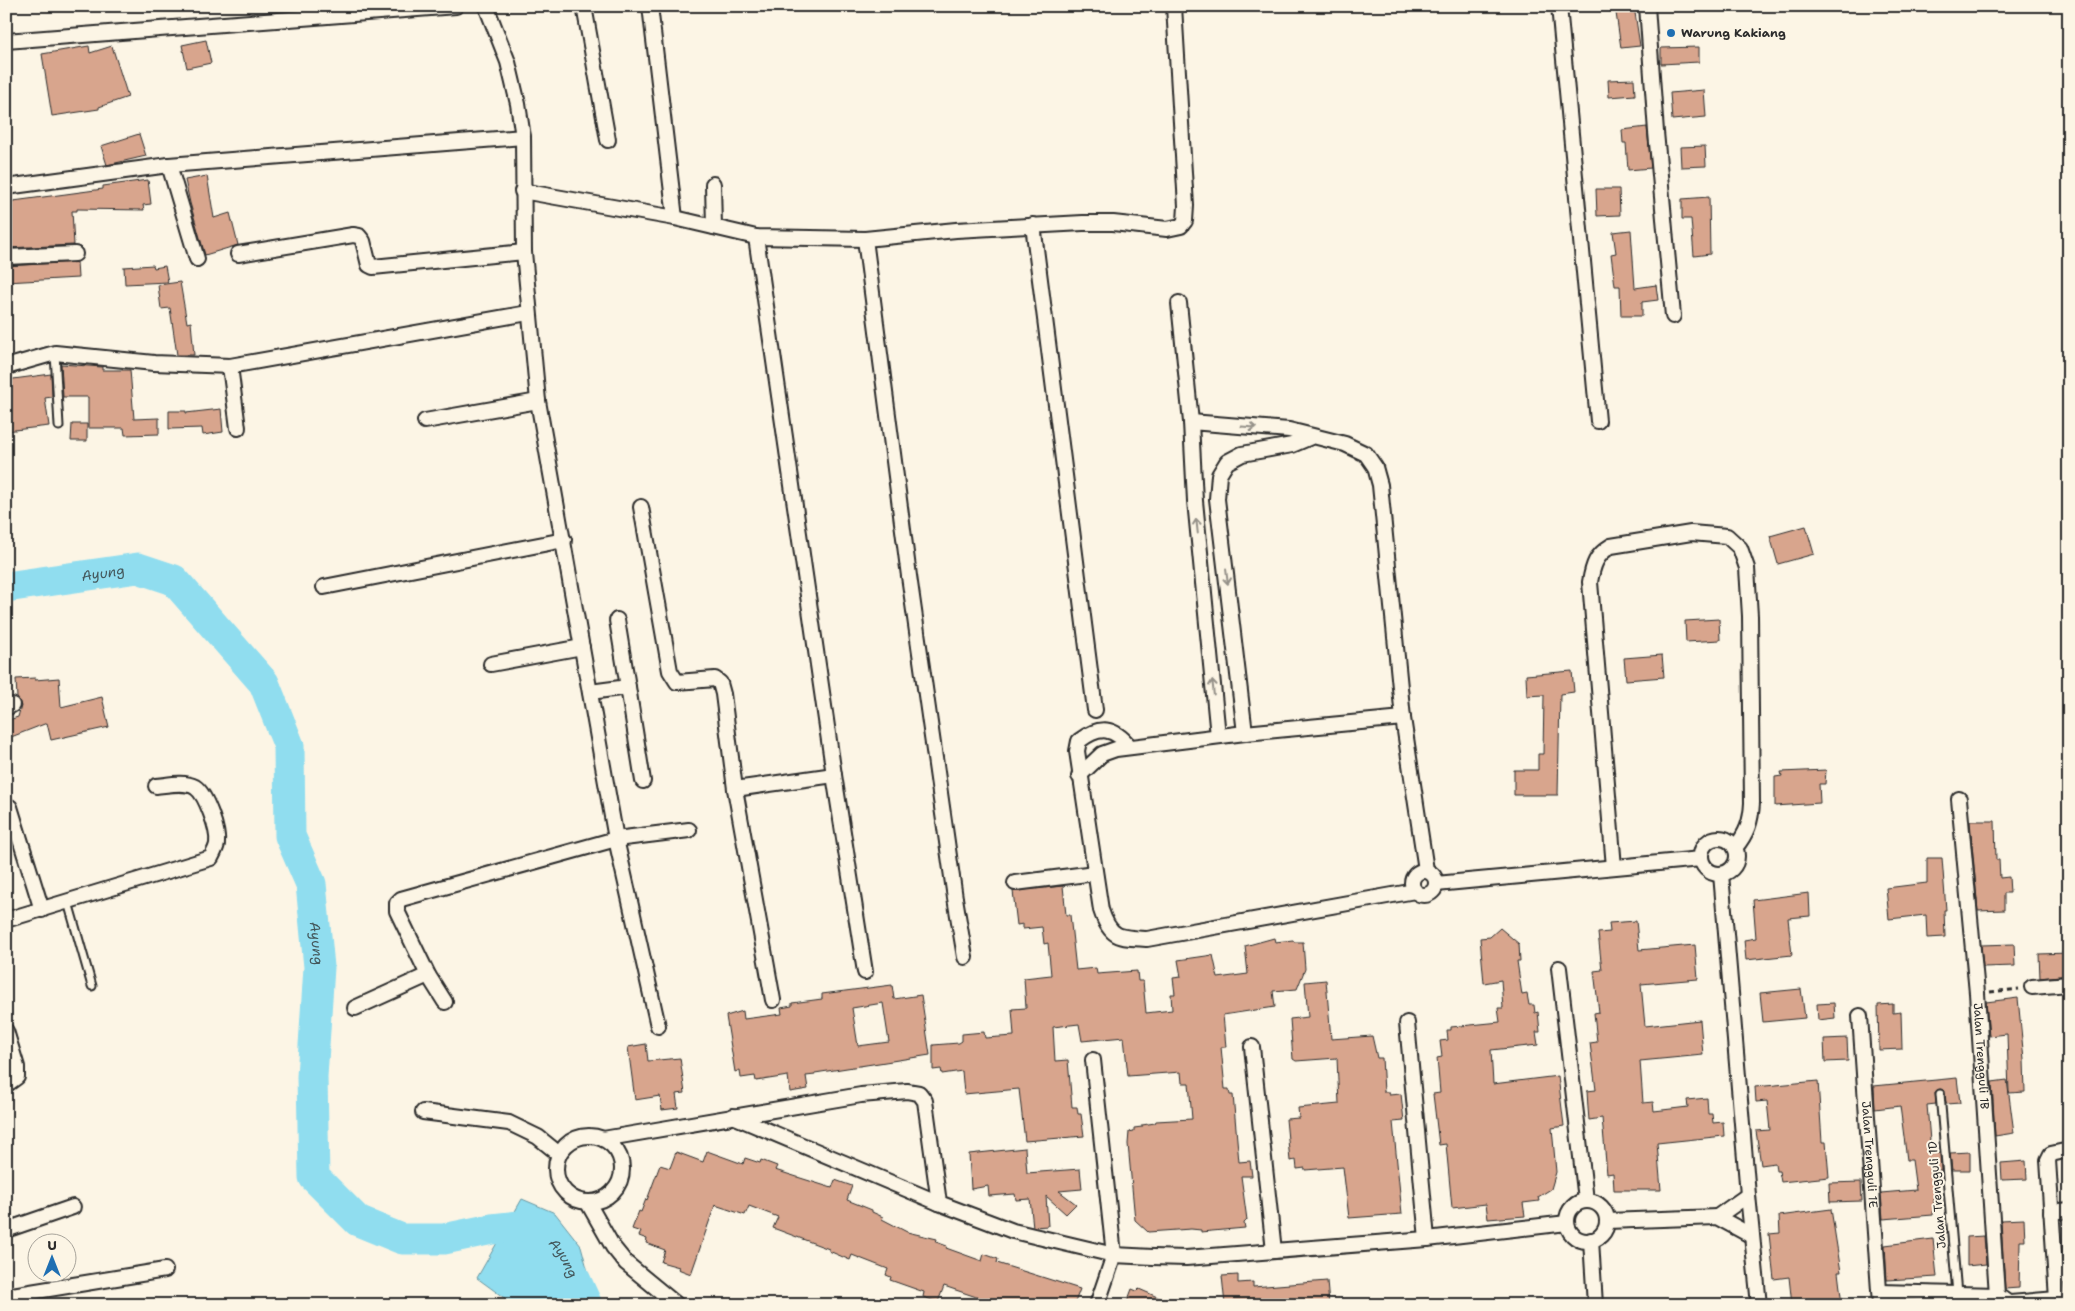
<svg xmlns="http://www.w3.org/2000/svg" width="2075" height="1311" viewBox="0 0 2075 1311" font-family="'Shantell Sans',sans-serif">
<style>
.water{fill:#90ddef;stroke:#6896a1}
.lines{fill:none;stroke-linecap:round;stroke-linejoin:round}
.river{stroke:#90ddef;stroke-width:31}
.building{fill:#d8a58d;stroke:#2b2b2b;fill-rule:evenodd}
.lane-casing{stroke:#2b2b2b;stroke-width:11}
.street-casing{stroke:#2b2b2b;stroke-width:18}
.path{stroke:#2b2b2b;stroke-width:3;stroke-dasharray:5 4;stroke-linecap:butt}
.lane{stroke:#fcf5e5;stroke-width:7}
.street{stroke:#fcf5e5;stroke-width:14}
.oneway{stroke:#949088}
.poi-dot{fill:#1f6fb2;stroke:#fcf5e5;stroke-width:2}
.labels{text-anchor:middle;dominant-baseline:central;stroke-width:4;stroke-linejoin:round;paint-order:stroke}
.poi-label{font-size:12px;font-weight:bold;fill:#2b2b2b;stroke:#fcf5e5;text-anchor:start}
.street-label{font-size:12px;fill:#2b2b2b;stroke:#fcf5e5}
.water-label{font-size:14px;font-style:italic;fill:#44585c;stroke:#fcf5e5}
</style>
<rect width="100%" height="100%" fill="#fcf5e5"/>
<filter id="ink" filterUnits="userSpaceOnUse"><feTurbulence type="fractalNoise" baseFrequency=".02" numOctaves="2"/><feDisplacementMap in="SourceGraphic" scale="10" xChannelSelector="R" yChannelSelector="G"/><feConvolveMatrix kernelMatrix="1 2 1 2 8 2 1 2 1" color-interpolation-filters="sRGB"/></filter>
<g filter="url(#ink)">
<!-- water -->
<path class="water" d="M522,1199l33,14 26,33 16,59h-83l-37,-27z"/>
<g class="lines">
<!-- river -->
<path class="river" id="s1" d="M6,587l132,-19 36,12 90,103 25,63 1,90 21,48 8,83 -7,110 2,100 44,44 44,18h42l48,-10 46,-5 26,31 23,50"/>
</g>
<!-- building -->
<path class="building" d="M1615,6h19l6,40 -19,2z
M206,40l5,23 -24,5 -5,-23z
M89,46l1,7 22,-7 16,51 -29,10v2l-47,7 -10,-62z
M1699,47v15l-38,2v-16z
M1634,79l1,16 -26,2 -1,-17z
M1704,90l2,27 -34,3 -2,-27z
M1647,127l4,41 -23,2 -2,-27h-3l-1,-13z
M139,134l7,22 -39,9 -6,-19z
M1705,146l1,20 -25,1 -1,-20z
M207,176l7,42 16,-5 8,32 -33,10 -15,-52 -5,-23z
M148,180l3,24 -8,1 1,5 -67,-1v2h-5l2,34 -68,3v-18h4l-4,-28 97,-13v-3z
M1596,189h23l1,26 -23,1z
M1709,197l1,57 -16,2 -3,-37h-9v-20z
M1631,230l4,58 21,-3 2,15 -16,2v14h-21l-1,-30h-5l-4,-32 5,-1 -3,-21z
M77,262l1,16 -72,4v-16z
M153,265l1,3 11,-2 3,16 -43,2 -1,-17z
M180,282l7,41 4,-1 3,33h-17l-7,-47 -9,1 -3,-24z
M61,364l41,3v3h28l4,49 25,-1v16l-34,1 -1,-7h-36v-31h-25z
M51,374l1,23 -7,1 4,28 -43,5v-51z
M221,409l2,23 -20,3 -1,-7 -33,1v-18h17v2z
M72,424h15v17h-16z
M1806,526l8,28 -36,10 -8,-28z
M1719,619l1,21 -34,2 -1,-21z
M1662,655l2,22 -38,3 -2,-22z
M1572,671l2,21 -14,2 -2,101h-44v-25h24v-16h5l1,-59 -17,1 -1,-21z
M35,678v2l24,-2 2,29 41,-10 7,30 -58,13 -4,-17 -41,16v-18l12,-4 3,-11 -4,-8 -1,-19z
M1826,770l-1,14h-6l1,19 -45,3v-29l7,-1 -1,-4z
M1970,821h25l1,39h3l1,18 9,-1 1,16h-6v17l-26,1z
M1927,858h15l4,52h-2l1,27 -18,1 -1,-23 -37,4 -3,-31 41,-5z
M1063,886l3,29h4l6,55 20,-2 1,6 40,-3 1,10h5l3,32 26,-3 -1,-16h4l-2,-16 8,-1 -3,-17 35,-5 5,23 30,-4 -3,-28 29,-8 1,4 18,-2 1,2h9l2,27 -8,20 -24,2 2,16 -52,8 3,32h-5l4,42h4l1,6h3l6,67 11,-1 2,15h-11l6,44 -3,3 1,5 -44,4v-2l-10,-1 -43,3 -13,-12 -7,-76 1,-12 5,-1v-3l8,-1v-2l13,-2 1,-2 36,-2 -3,-36h-7l-1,-11 -53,4 -4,-39 -42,4 -3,-17 -26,3 2,34 13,-1 4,47h5l1,7h3l3,22 -59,5 -6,-52 -55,5 -2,-23 -20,3 -1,-5 -8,1v-25l26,-2 3,-2v-7l22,-2 1,6 29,-2 -2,-27 14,-1 -2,-30 27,-3 -3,-32 -4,1 -2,-17 -19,2v-5l-6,1 -4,-34z
M1809,893l1,23 -22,2 4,37 -46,5 -2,-20 12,-2 -3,-38z
M1636,921l3,29 56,-5 3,34 -57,5 4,42 55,-6 3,35 -63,6 3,42 10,-1 1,9 34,-4 -1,-7 20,-2 1,16h4l1,9 10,-1 1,14 -67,7 4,47h-47l-1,-17 -6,1 -5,-56 -13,2 -1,-12 -1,-17 9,-1 -6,-47 7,-1 -3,-29 5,-1 -5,-41 8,-1 -4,-37 12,-1 -1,-9z
M1500,928l19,16 1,17h-3l5,34 5,-1 2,11h5l1,8 3,-1 2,20h-4l2,13 -47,5 2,34 65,-8 6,50 -12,2 4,44 -5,17 -13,8 1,4 -16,2 2,13 -37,3 -2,-15 -34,4 -6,-64 -7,1 -6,-51 7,-1 -3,-35 5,-1 -2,-16 8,-1 -1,-10h4v-3l49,-5 -2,-14h5l-2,-28 -17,3 -4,-45 10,-1z
M2014,944l1,22 -32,1 -2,-22z
M2069,953v22l-29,3 -1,-24z
M1326,980l5,59 41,-3 5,22h5l2,34h5v3l12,-1 3,27 -11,1 9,92 -53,4 -6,-51 -38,3v-2l-8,1 -1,-9 -6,1 -4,-42 13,-1 -1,-10 41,-4 -2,-46 -41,3 -3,-2 -3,-40 18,-2 -3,-35z
M892,985l2,14 27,-4 9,60 -115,18v2l-9,1 2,13 -18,3 -2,-16 -32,5 -1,-5 -14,2 -1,-8 -5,2 -9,-56 17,-5 1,8 38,-5 -1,-6 11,-2v-3l30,-4v-5zM883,1003l6,39 -31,4 -6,-38z
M1801,989l4,29 -42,4 -3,-29z
M2018,998l6,62 1,32 -16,1 -2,-59 -18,2 -3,-34z
M1834,1003l1,15 -17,2 -1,-16z
M1893,1004v9l8,-1 1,37 -23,1 -1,-45z
M1847,1038l1,23 -23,1 -1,-23z
M646,1044l2,17 32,-3 5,35 -9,1 2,14 -16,2 -2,-14 -25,4 -7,-53z
M1957,1078l3,25 -14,1 -1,-13 -5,-2 -5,3 1,12 -9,1 4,48h9l1,17 -8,1 2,14 -2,30 -50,4 -2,-26 35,-3 -4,-30h-5l-7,-54 -25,3 -1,-23z
M2007,1080l7,53 -19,3 -3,-54z
M1818,1081l4,61h4l3,35 -48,5 -2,-11h-3l-1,-8 -14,2 -5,-34 14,-1 -3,-29 -11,1 -1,-15z
M1025,1148l2,25 53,-4 2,20 -23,2 17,13 -10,10 -20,-18 2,30 -15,1 -3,-28 -14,1 -1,-6 -26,2 -1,-10 -17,3 -2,-35z
M707,1151l36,13 2,-6 15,5 1,-3 16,6 -2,4 57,18 3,-8 17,6 -5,14 25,10v2l11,5 -1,2 25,13 30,7 -1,3 11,4 -1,2 36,13 2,-7 14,5 -1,4 83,26 -6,16h-64l-12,-5 -1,4 -53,-18 -6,16 -15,-5 1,-5 -34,-12 1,-3 -5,-2 2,-6 -36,-14 -2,5 -21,-9v-2l-56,-21 5,-11 -29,-11 -4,9 -30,-10 -24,69 -13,-5 1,-2 -18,-5 4,-12 -19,-7 1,-4 -8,-3 2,-4 -9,-3 7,-18 2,1 5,-13 1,1 13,-35 10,3 6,-16 27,10z
M1970,1152v18h-18l-2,-17z
M2026,1161l1,18 -25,1 -1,-17z
M1861,1182l1,19 -32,1 -1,-19z
M1831,1209l10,63h-3l4,33h-50l-3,-28 -15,2 -5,-45 11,-1 -1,-17z
M2024,1219l1,22h-5l-1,47 -14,1 -4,-69z
M1984,1236l2,28 -19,2v-29z
M1933,1239l4,38 -50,3 -2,-35z
M1238,1275v8l15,-1v5l74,-6 2,24h-104l-3,-29z
M1132,1289l5,2 2,-2 37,16h-50z"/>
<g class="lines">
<defs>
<path id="lane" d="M55,353l4,73
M68,902l24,84
M1940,1094l17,200"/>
<g id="street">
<path d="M486,6l22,56 10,42 5,33 1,115 14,149 78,438 42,187"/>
<path d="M584,6l24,134"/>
<path d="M650,6l25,212"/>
<path d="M1559,6l39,415"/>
<path d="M1647,6l9,126 17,184"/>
<path d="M6,41l450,-35"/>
<path d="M169,165l28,94"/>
<path d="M713,184l1,43"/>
<path d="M6,187l163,-22 354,-28"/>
<path d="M522,191l153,27 81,19 109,2 91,-9 127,-7h30l54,6 14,-3 4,-5 1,-15 -12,-200"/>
<path d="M1033,225l62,485"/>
<path d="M756,237l78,538 31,197"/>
<path d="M865,239l44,337 46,322 10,59"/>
<path d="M238,254l115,-19 6,1 4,5 6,24 4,2 151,-15"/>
<path d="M6,257l69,-3"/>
<path d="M1179,303l12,119"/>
<path d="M230,366l8,62"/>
<path d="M6,367l49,-14 99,10 76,3 298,-53"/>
<path d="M425,421l113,-20"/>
<path d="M641,507l29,164 7,11 38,-3 5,4 3,11 12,95 38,211"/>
<path d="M324,587l240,-47"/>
<path d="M491,664l91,-17"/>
<path d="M628,687l15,94"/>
<path d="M590,692l38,-5 -11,-67"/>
<path d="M6,708l6,-3"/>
<path d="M1245,733l-28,-234 2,-24 8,-13 15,-8 50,-9 19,-8"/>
<path d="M1218,736l-23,-235 -4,-79 98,8 56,14 21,10 9,13 5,18 23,233 23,152"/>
<path d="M1130,747c-16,-20 -30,-22 -51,-6l-2,10 24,159c9,28 18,28 46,29l268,-48"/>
<path d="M1079,776l23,-22 14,-5 129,-16 158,-15"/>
<path d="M735,789l99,-14"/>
<path id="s2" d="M1959,799l18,194 20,302 14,10"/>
<path d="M10,807l32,103"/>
<circle cx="1719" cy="856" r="18"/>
<path d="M1614,867l-24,-285c3,-17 6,-27 21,-36l80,-13 36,3 13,12 7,20 3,48 2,187c-1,19 -5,30 -17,45"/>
<circle cx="1424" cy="883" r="12"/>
<path d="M1721,874l27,321 11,110"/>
<path d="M1015,883l80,-10"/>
<path d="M1436,884l265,-25"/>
<path d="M6,920l205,-62c2,-4 5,-9 6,-14 2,-13 -11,-50 -22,-57 -11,-6 -27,-2 -39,-1"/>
<path d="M1559,968l27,232"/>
<path d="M2032,987l37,-3"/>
<path d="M445,1002l-17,-27 -31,-64v-8l4,-4 215,-60 73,-9"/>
<path d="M355,1008l73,-33"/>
<path id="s3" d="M1860,1016l20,289"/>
<path d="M1407,1023l20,216"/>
<path d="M6,1031l11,36v10l-11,8"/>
<path d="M1252,1047l22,204"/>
<path d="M1093,1060l21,195 -17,50"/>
<path d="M423,1112l86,11 29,14 21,17"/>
<path d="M733,1116l206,87"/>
<circle cx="589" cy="1169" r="33"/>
<path d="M603,1139l258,-44 46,-4 12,2 6,8 14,102 74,28 101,24 39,2 33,1 241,-19 140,-16"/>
<circle cx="1587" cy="1221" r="20"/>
<path d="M588,1203l25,44 13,16 51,42"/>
<path d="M2051,1212l18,-2"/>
<path d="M1717,1217l31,-22"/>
<path d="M1607,1221l110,-4 35,19"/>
<path d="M6,1230l67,-23"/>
<path d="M1591,1240l4,65"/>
<path d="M2056,1277l13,-2"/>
<path d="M1880,1292l117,3"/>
<path d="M6,1296l159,-26"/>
<path d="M2010,1303l47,-4"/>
<path d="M2061,1305l-4,-6 -9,-139 3,-6 18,-4"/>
</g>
</defs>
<!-- lane casing -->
<use href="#lane" class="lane-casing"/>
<!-- street casing -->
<use href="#street" class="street-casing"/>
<!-- path -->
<path class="path" d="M1990,992l29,-3"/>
<!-- lane -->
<use href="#lane" class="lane"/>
<!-- street -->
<use href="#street" class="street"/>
</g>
<!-- one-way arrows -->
<defs><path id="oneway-shaft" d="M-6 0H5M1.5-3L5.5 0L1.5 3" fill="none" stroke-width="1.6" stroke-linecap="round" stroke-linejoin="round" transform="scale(1.25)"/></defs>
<g class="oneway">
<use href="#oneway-shaft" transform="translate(1249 427) rotate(4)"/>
<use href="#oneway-shaft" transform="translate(1197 526) rotate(-96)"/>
<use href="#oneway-shaft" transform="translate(1227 577) rotate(83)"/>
<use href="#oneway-shaft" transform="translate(1213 687) rotate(-96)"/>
</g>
</g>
<!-- markers -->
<circle class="poi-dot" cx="1671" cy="33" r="5"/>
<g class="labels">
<!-- poi labels -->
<g class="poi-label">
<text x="1681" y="33">Warung Kakiang</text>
</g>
<!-- street labels -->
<g class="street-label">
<text stroke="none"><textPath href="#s2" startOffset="258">Jalan Trengguli 1B</textPath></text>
<text stroke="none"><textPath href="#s3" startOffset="139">Jalan Trengguli 1E</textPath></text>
<text transform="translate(1937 1195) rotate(-95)">Jalan Trengguli 1D</text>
</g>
<!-- water labels -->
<g class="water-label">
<text stroke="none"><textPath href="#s1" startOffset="98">Ayung</textPath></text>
<text stroke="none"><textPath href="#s1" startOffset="578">Ayung</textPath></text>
<text stroke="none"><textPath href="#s1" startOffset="1102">Ayung</textPath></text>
</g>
</g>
<!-- margin -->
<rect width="2075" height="1311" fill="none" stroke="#fcf5e5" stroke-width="25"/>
<rect x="12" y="12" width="2050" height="1286" fill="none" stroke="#2b2b2b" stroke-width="2" filter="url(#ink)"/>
<!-- north arrow -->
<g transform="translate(52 1258)"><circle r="24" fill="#fcf5e5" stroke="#a8a49b"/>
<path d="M0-4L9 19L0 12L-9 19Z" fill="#1f6fb2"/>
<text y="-8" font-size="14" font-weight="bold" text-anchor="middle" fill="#2b2b2b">U</text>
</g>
</svg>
